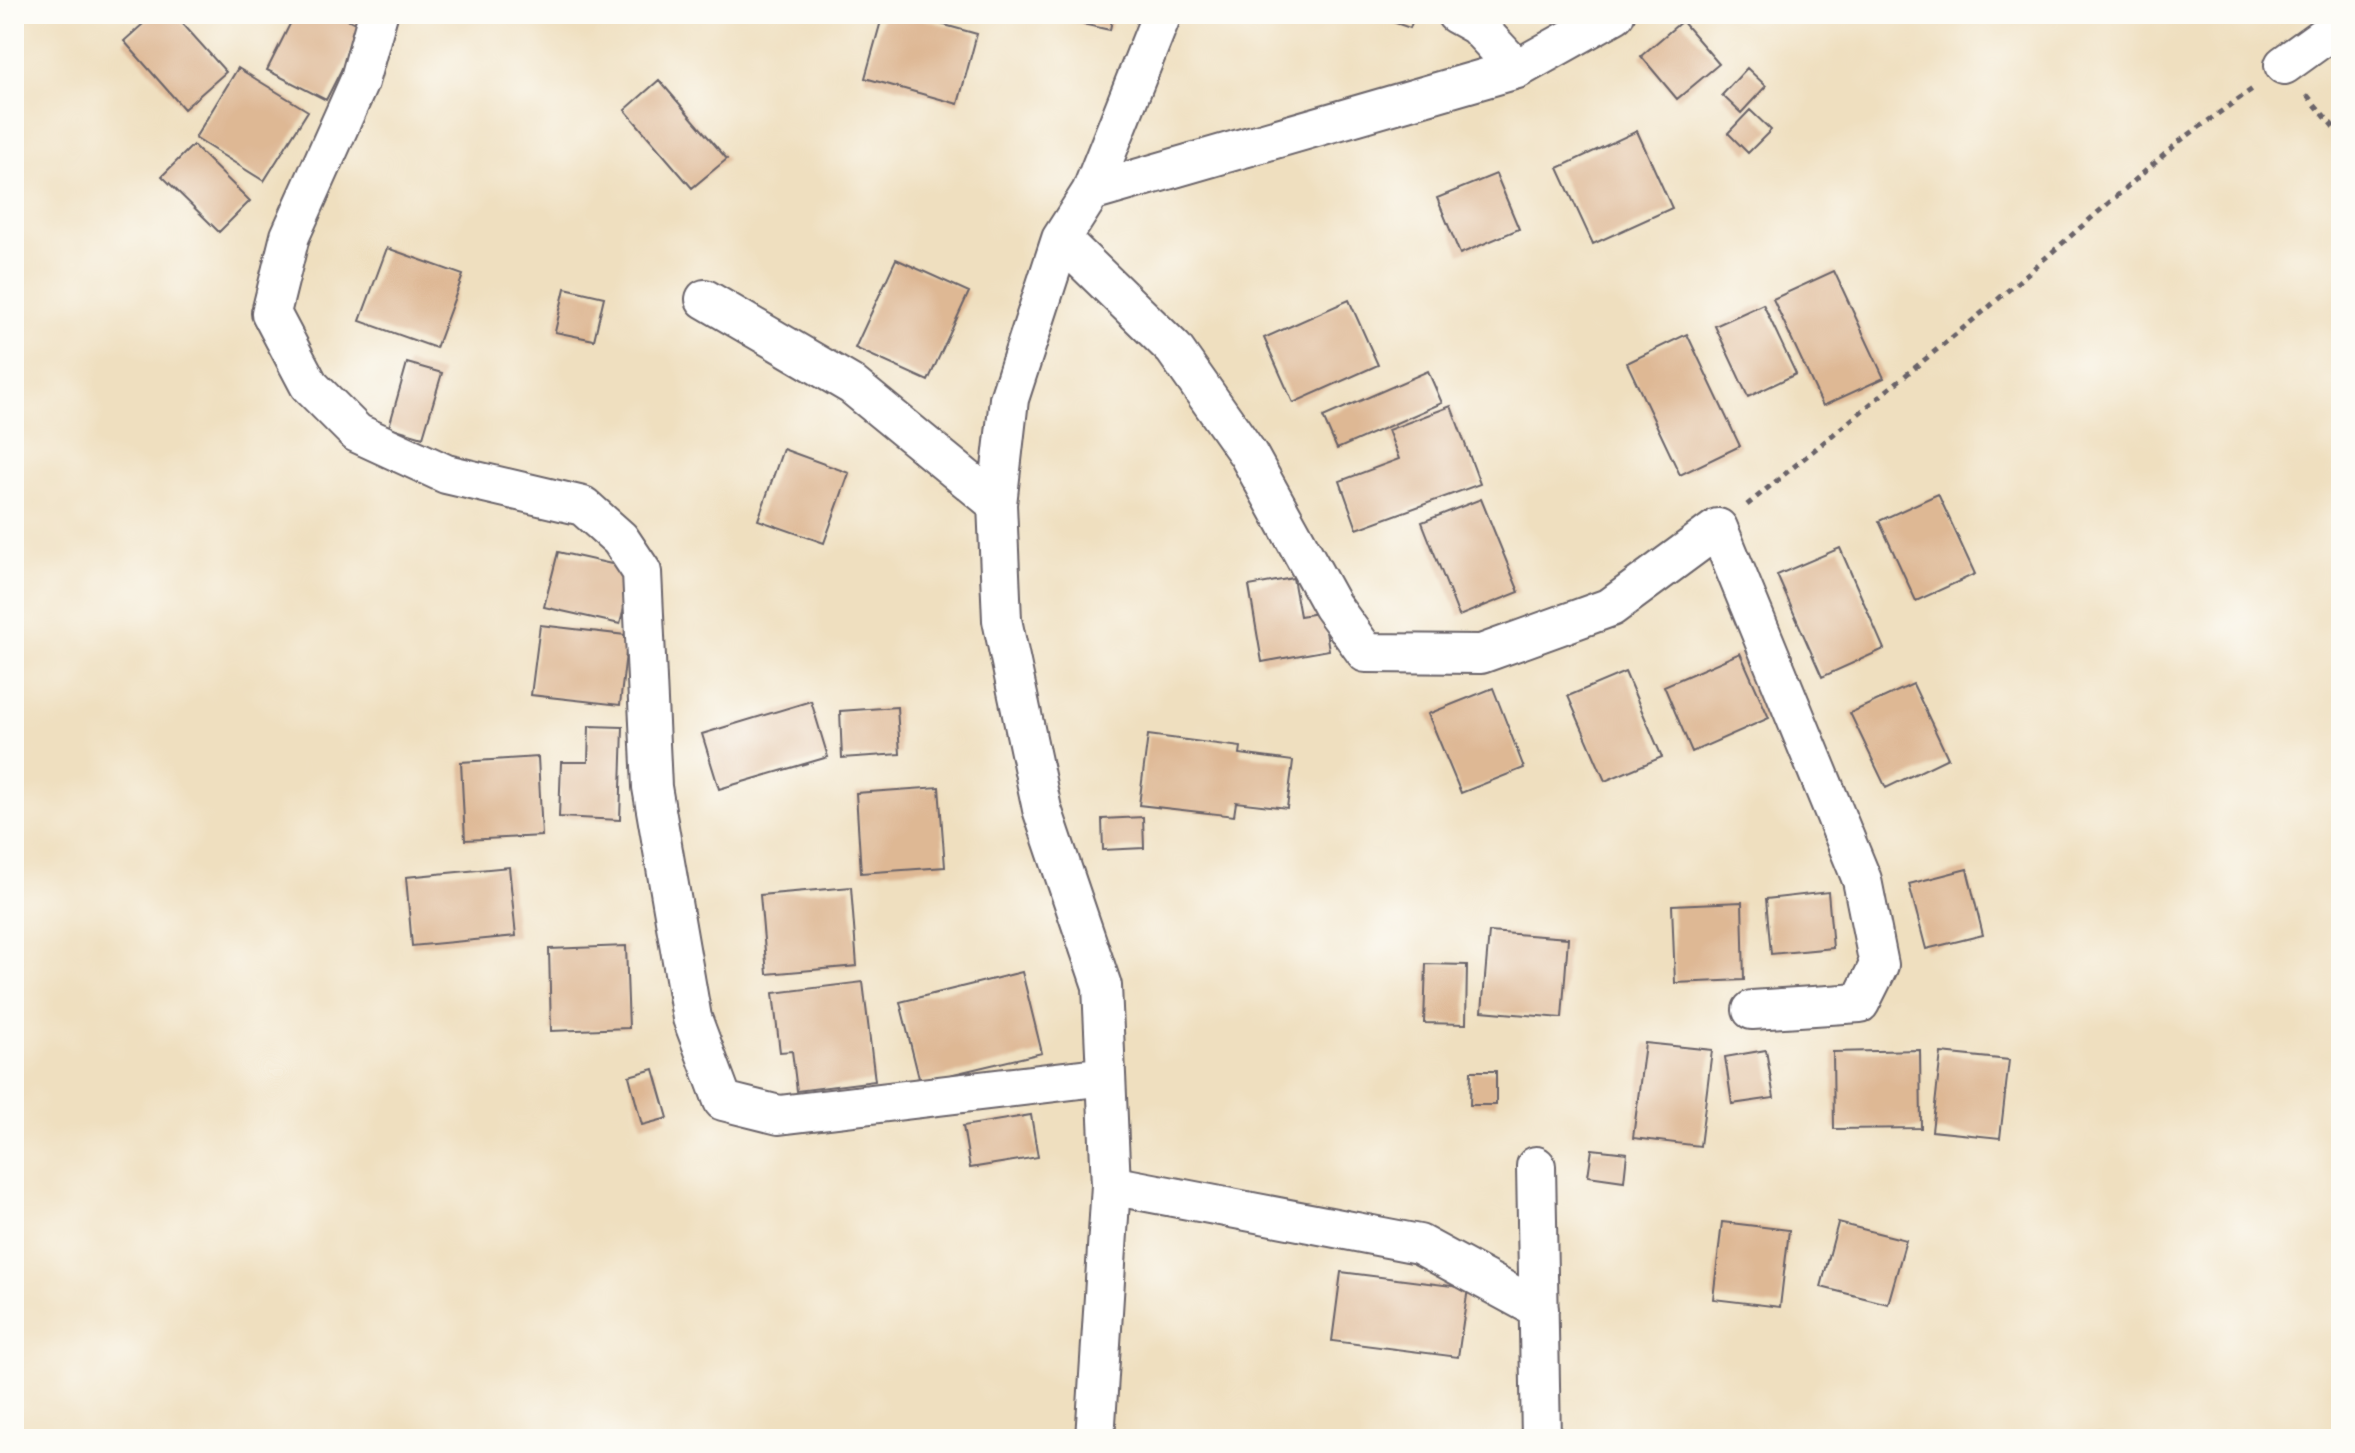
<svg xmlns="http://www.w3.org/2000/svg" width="2355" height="1453" viewBox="0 0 2355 1453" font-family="Dekko,sans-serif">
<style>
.building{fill:#deb894}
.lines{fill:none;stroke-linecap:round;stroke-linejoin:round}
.street-casing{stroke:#6a6469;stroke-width:42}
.path{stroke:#6a6469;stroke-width:5;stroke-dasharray:6 6;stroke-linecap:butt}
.street{stroke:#fff;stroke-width:38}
</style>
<rect width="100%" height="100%" fill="#fdfcf7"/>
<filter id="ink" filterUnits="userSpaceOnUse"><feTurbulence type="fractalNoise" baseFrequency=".0125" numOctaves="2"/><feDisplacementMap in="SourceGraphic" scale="16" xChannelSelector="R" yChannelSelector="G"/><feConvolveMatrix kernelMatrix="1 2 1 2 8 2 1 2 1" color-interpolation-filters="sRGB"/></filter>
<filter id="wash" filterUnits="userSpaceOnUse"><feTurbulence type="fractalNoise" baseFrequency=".006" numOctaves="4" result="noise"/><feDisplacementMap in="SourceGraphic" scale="32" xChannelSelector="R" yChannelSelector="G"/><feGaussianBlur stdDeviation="1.8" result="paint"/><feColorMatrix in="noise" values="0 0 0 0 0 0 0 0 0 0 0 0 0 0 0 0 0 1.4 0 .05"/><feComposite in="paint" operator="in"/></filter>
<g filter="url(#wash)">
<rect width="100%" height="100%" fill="#efdfbf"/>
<g id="blocks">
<!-- building -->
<path class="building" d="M154,14h20l52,58 -42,37 -60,-68z
M295,14h43l25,13 -37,73 -59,-30z
M883,14h22l72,20 -19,70 -93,-26z
M1037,14h76l-3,16z
M1370,14h45l-5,14z
M1682,21l37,43 -42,35 -36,-43z
M238,68l70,43 -44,70 -69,-43z
M1747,68l19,18 -25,27 -19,-18z
M659,80l68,79 -35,29 -67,-78z
M1750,110l21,20 -23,23 -20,-20z
M1637,131l35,77 -79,36 -35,-76z
M193,145l57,56 -31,31 -57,-56z
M1496,174l23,55 -59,25 -23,-56z
M387,248l76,27 -27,73 -76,-27z
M896,259l73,33 -41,89 -73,-33z
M1834,271l50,107 -61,28 -50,-107z
M565,288l39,9 -10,43 -39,-8z
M1349,300l29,65 -85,38 -29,-65z
M1763,304l33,70 -48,23 -33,-71z
M1687,334l53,112 -60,29 -53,-112z
M407,363l35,10 -19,64 -34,-10z
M1428,371l14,32 -105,46 -14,-32z
M1451,406l29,78 -123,45 -17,-48 59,-22 -11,-29z
M783,449l66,24 -25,70 -66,-23z
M1938,494l37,80 -59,27 -37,-80z
M1481,499l38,93 -60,24 -37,-94z
M1840,548l44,101 -62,28 -45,-102z
M558,552l76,17 -14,55 -76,-17z
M1293,578l7,38 23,-4 6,38 -67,12 -13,-76z
M540,625l102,12 -2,17 -14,-1 -6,52 -89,-10z
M1740,653l29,65 -77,34 -28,-66z
M1625,672l37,85 -57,24 -37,-85z
M1913,684l35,74 -62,30 -36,-75z
M1493,688l31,80 -63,25 -33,-79z
M811,701l17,56 -109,32 -17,-55z
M897,707l3,47 -58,4 -2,-47z
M589,726l34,1 -3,93 -61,-3 2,-55h27z
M1148,735l93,12 -1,7 53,7 -6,47 -51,-6 -2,14 -95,-11z
M538,757l4,79 -77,4 -4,-78z
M939,787l6,80 -84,6 -5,-80z
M1143,817l1,31 -41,2 -1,-31z
M509,867l7,69 -104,10 -6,-69z
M1967,869l16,66 -57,14 -17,-65z
M851,887l6,79 -90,8 -7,-79z
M1828,892l5,56 -62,6 -5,-55z
M1742,902l2,78 -69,3 -3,-78z
M1489,932l79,6 -6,80 -80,-7z
M626,946l3,82 -78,3 -2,-82z
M1426,964l41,1 -1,59 -42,-1z
M1022,972l20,81 -122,29 -20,-80z
M863,982l12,99 -78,10 -5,-40 -12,1 -7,-59z
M1645,1043l67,7 -12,96 -67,-8z
M1766,1050l8,48 -42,6 -7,-47z
M1920,1050l1,78 -87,1 -1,-77z
M1941,1053l68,7 -9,78 -68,-7z
M654,1069l14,49 -26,7 -13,-49z
M1471,1071h25v34h-26z
M1031,1115l7,42 -68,11 -7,-42z
M1592,1149l35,4 -3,28 -36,-5z
M1722,1222l67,8 -9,77 -67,-8z
M1838,1223l68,17 -18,64 -67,-17z
M1341,1272l127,16 -10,69 -126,-16z
M2019,1434h84v5h-84z"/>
</g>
</g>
<g filter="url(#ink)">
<use href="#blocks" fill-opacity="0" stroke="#6a6469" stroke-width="2"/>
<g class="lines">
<defs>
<path id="street" d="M378,14l-19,68 -69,154 -19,77 38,72 48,48 89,41 137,32 37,33 22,33 10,215 40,231 31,83 56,14 327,-39
M1456,14l20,11 41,44
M2284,65l57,-41
M1091,192l426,-123 98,-55
M1061,239l113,110 74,105 84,152 34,47 115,1 130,-47 107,-79 144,352 17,85 -19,38 -108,7
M705,299l147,86 145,119
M1536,1166l5,273
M1111,1185l308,59 120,65
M1095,1439l16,-254 -9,-199 -60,-177 -40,-189 -5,-116 12,-105 52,-160 30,-47 71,-178"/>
</defs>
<!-- street casing -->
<use href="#street" class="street-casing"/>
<!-- path -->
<path class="path" d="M2307,95l34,41
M1747,505l242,-198 191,-166 75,-54"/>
<!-- street -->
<use href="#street" class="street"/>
</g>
</g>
<!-- margin -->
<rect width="2355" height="1453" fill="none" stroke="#fdfcf7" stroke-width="48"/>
</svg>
